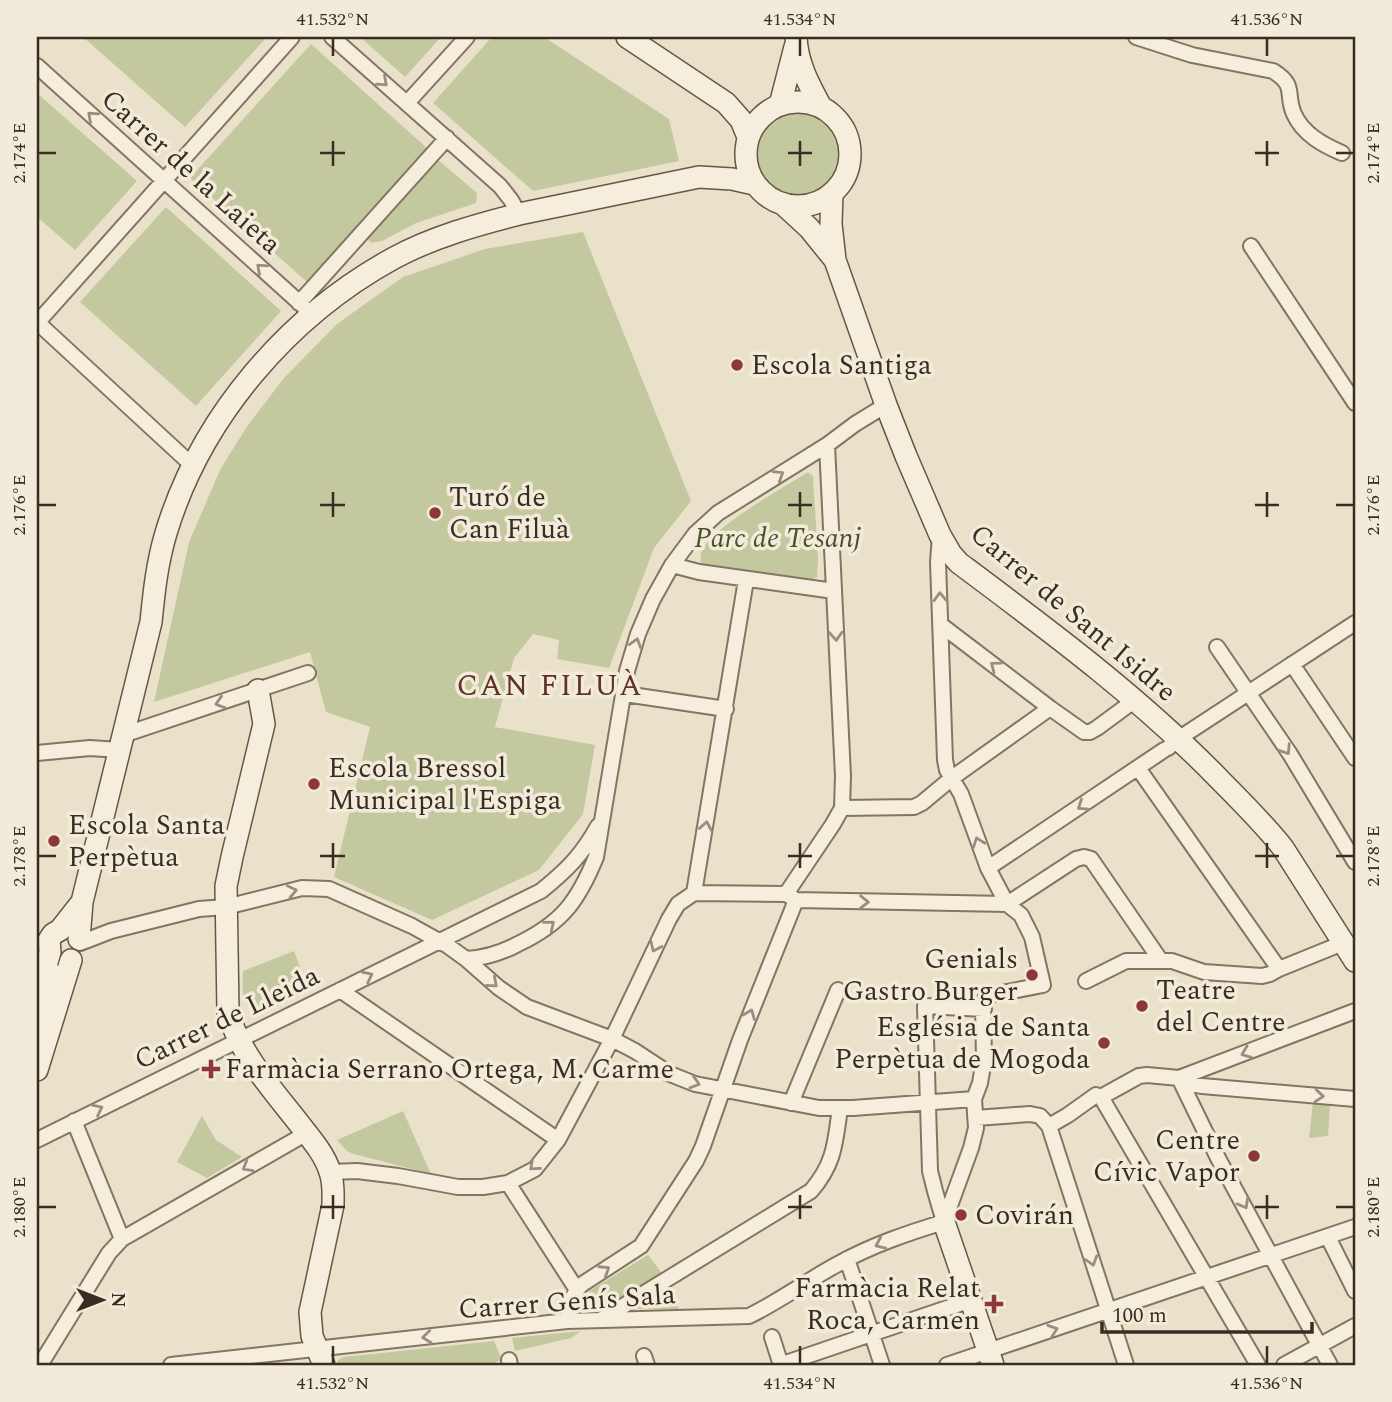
<svg xmlns="http://www.w3.org/2000/svg" width="1392" height="1402" viewBox="0 0 1392 1402" font-family="Spectral,serif">
<style>
.green{fill:#c3c89f}
.lines{fill:none;stroke-linecap:round;stroke-linejoin:round}
.street-casing{stroke:#857461;stroke-width:18}
.secondary-casing{stroke:#685644;stroke-width:24}
.street{stroke:#f6eedd;stroke-width:14}
.secondary{stroke:#f6eedd;stroke-width:21}
.oneway{stroke:#978e80}
.ticks{fill:none;stroke:#382d22;stroke-width:2.5}
.poi-dot{fill:#8e3738;stroke:#f3ebd9;stroke-width:2.5}
.labels{text-anchor:middle;dominant-baseline:central;stroke-width:7;stroke-linejoin:round;paint-order:stroke}
.street-label{font-size:28px;fill:#382d22;stroke:#f3ebd9}
.poi-label{font-size:28px;fill:#382d22;stroke:#f3ebd9;text-anchor:start}
.park-label{font-size:28px;font-style:italic;fill:#48522b;stroke:#f3ebd9}
.neighbourhood-label{font-size:30px;letter-spacing:2px;fill:#603226;stroke:#f3ebd9}
.neatline{fill:none;stroke:#382d22;stroke-width:2.5}
.ticks-label{font-size:18px;text-anchor:middle;fill:#382d22}
</style>
<rect width="100%" height="100%" fill="#eae1cb"/>
<!-- green -->
<path class="green" d="M83,37h184l-82,90z
M360,37h81l-36,40z
M492,37h52l125,82 10,42 -146,30 -100,-88z
M311,44l117,105 -121,133 -117,-104z
M37,93l100,88 -62,69 -38,-33z
M746 154a52 52 0 1 1 104 0a52 52 0 1 1-104 0Z
M437,159l40,34 -1,10 -60,20 -34,18 -11,2 -4,-5z
M166,207l115,104 -85,95 -116,-104z
M583,232l108,269 -37,47 -45,120 -52,-9 2,-19 -26,-6 -19,24 -19,69 100,18 -12,69 -44,56 -107,50 -98,-43 36,-150 -44,-15 -16,-60 -156,50 35,-160 32,-74 27,-43 36,-47 53,-54 66,-47 82,-28z
M808,472l5,4 5,83 -1,18 -8,4 -108,-16c0,-4 -1,-8 0,-12 7,-24 84,-66 107,-81z
M294,951l15,40 -46,22c-25,-5 -20,-22 -20,-42z
M1313,1102l17,1 -2,33 -19,2z
M403,1111l28,63 -77,-20 -7,-3 -10,-11z
M202,1116l14,24 26,17 -35,21 -30,-16z
M648,1255l16,21 -57,34 -23,-1 1,-8 4,-10z
M667,1285l12,24h-54z
M581,1331l-10,7 -56,13 -3,-13z
M494,1341l8,19 -15,5h-150l1,-5 6,-3z"/>
<g class="lines">
<defs>
<path id="street" d="M332,37l168,149 11,14 8,14
M1136,37l56,18 81,16c24,15 12,22 21,43 9,20 29,31 48,39
M37,66l275,248
M407,103l60,-66
M1251,246l104,157
M299,303l148,-165
M37,322l156,144
M37,323l255,-286
M940,535l-2,27 7,198 2,10 14,24 27,74 19,36 14,11 11,22 11,48 -57,11 -3,9 1,55 -4,23 -6,16 2,29 -5,20 -27,74
M672,565l27,7 135,19
M941,625l109,83 34,24h6l7,-4 38,-28
M1217,647l73,107 65,108
M1292,664l63,94
M625,694l101,15
M123,735l185,-62
M1168,748l10,-9 177,-116
M37,753l53,-5 29,2
M1138,768l141,201
M842,808l72,-1 8,-4 30,-25 98,-70
M988,868l176,-118
M694,893l92,1 10,6 211,4
M786,894l47,-70 9,-16 1,-32 -16,-331
M1007,904l69,-45 8,-2 7,2 70,102
M80,943l31,-12 88,-22 27,-2 76,-19 27,1 83,37 36,20 18,13 33,29 28,19 85,32 23,12 35,23 25,10 124,24h34l121,-9
M466,959c20,-1 35,-6 52,-15 44,-21 60,-43 78,-87l31,-186 11,-37 15,-35 19,-34 23,-31 23,-21 109,-68 28,-21 31,-19
M1086,981l40,-20h46l32,11 58,4 8,-2 9,-5 64,-26
M340,990l218,150
M37,1032l18,-60
M1179,1078l40,82 111,205
M1179,1078l176,-67
M1101,1097l157,268
M791,1103l47,-113
M976,1118l54,-4 10,2 9,10 77,239
M74,1121l48,118
M1049,1126l19,-11 28,-20 5,2 38,-21 8,-1 32,3 12,6 11,2 153,13
M37,1140l504,-249c26,-21 41,-36 57,-65
M330,1172l27,-1 41,5 60,11h25l25,-4 27,-14 23,-29 54,-101 57,-120 9,-15 16,-11 52,-313
M508,1183l69,107
M944,1222l-9,-31 -5,-20 -5,-165 59,3
M1328,1237l27,54
M847,1259l35,106
M602,1319l209,-128c24,-28 24,-48 29,-83
M567,1321c2,-14 4,-25 14,-36l60,-39 55,-85 7,-15 37,-106 56,-140
M772,1337l9,28
M644,1356l3,9
M509,1360l1,5
M40,1365l69,-112 13,-14 185,-106
M171,1365l396,-44 182,-5c31,-15 59,-36 89,-52 34,-19 70,-31 106,-42
M780,1365l191,-65
M947,1365l408,-138
M1284,1365l71,-39"/>
<path id="secondary" d="M627,37l99,66 15,17 7,17
M796,37c1,26 13,48 25,70
M746 154a52 52 0 1 1 104 0a52 52 0 1 1-104 0Z
M780,105l15,-58
M832,193l-1,31 4,36 51,145 20,51 34,79 11,19 8,9c91,68 183,136 262,218 22,22 43,43 62,67l72,113
M784,205l25,23 26,32
M258,690l6,34 -32,133 -6,29 2,126c12,43 46,79 73,114 11,14 24,29 29,46 4,10 3,22 3,33l-23,107 2,24 12,29
M79,939l3,-37 69,-280c3,-30 6,-59 15,-89 35,-116 122,-217 228,-275 39,-21 82,-33 125,-44l180,-37 33,2 22,5
M37,996l13,-44 -1,-12 4,-6 7,-4 22,-28
M37,1070l34,-110
M944,1222l49,143"/>
</defs>
<!-- street casing -->
<use href="#street" class="street-casing"/>
<!-- secondary casing -->
<use href="#secondary" class="secondary-casing"/>
<!-- street -->
<use href="#street" class="street"/>
<!-- secondary -->
<use href="#secondary" class="secondary"/>
</g>
<!-- one-way arrows -->
<defs><path id="oneway-chevron" d="M-2-3.5L2.5 0L-2 3.5" fill="none" stroke-width="1.6" stroke-linecap="round" stroke-linejoin="round" transform="scale(1.75)"/></defs>
<g class="oneway">
<use href="#oneway-chevron" transform="translate(383 82) rotate(42)"/>
<use href="#oneway-chevron" transform="translate(92 116) rotate(-138)"/>
<use href="#oneway-chevron" transform="translate(261 268) rotate(-138)"/>
<use href="#oneway-chevron" transform="translate(779 475) rotate(-32)"/>
<use href="#oneway-chevron" transform="translate(940 597) rotate(-92)"/>
<use href="#oneway-chevron" transform="translate(836 636) rotate(87)"/>
<use href="#oneway-chevron" transform="translate(636 643) rotate(-73)"/>
<use href="#oneway-chevron" transform="translate(995 666) rotate(-143)"/>
<use href="#oneway-chevron" transform="translate(220 703) rotate(163)"/>
<use href="#oneway-chevron" transform="translate(1286 750) rotate(57)"/>
<use href="#oneway-chevron" transform="translate(1082 806) rotate(146)"/>
<use href="#oneway-chevron" transform="translate(706 826) rotate(-80)"/>
<use href="#oneway-chevron" transform="translate(978 842) rotate(-110)"/>
<use href="#oneway-chevron" transform="translate(292 891) rotate(-13)"/>
<use href="#oneway-chevron" transform="translate(864 902) rotate(1)"/>
<use href="#oneway-chevron" transform="translate(550 925) rotate(-39)"/>
<use href="#oneway-chevron" transform="translate(655 947) rotate(115)"/>
<use href="#oneway-chevron" transform="translate(368 976) rotate(-27)"/>
<use href="#oneway-chevron" transform="translate(493 983) rotate(41)"/>
<use href="#oneway-chevron" transform="translate(750 1014) rotate(-68)"/>
<use href="#oneway-chevron" transform="translate(1246 1053) rotate(159)"/>
<use href="#oneway-chevron" transform="translate(695 1083) rotate(17)"/>
<use href="#oneway-chevron" transform="translate(1319 1096) rotate(5)"/>
<use href="#oneway-chevron" transform="translate(98 1109) rotate(-26)"/>
<use href="#oneway-chevron" transform="translate(534 1166) rotate(139)"/>
<use href="#oneway-chevron" transform="translate(247 1167) rotate(150)"/>
<use href="#oneway-chevron" transform="translate(1244 1204) rotate(61)"/>
<use href="#oneway-chevron" transform="translate(880 1244) rotate(156)"/>
<use href="#oneway-chevron" transform="translate(1092 1261) rotate(73)"/>
<use href="#oneway-chevron" transform="translate(605 1270) rotate(-33)"/>
<use href="#oneway-chevron" transform="translate(1053 1330) rotate(-19)"/>
<use href="#oneway-chevron" transform="translate(427 1337) rotate(174)"/>
</g>
<!-- ticks -->
<path class="ticks" d="M333,38v18M800,38v18M1267,38v18M333,141v25M800,141v25M1267,141v25M38,153h18M320,153h25M788,153h24M1255,153h24M1336,153h18M333,492v25M800,492v25M1267,492v25M38,505h18M320,505h25M788,505h24M1255,505h24M1336,505h18M333,843v25M800,843v25M1267,843v25M38,856h18M320,856h25M788,856h24M1255,856h24M1336,856h18M333,1195v24M800,1195v24M1267,1195v24M38,1207h18M320,1207h25M788,1207h24M1255,1207h24M1336,1207h18M333,1346v18M800,1346v18M1267,1346v18"/>
<!-- markers -->
<g class="poi-dot">
<circle cx="737" cy="365" r="7"/>
<circle cx="435" cy="513" r="7"/>
<circle cx="314" cy="784" r="7"/>
<circle cx="54" cy="841" r="7"/>
<circle cx="1032" cy="975" r="7"/>
<circle cx="1142" cy="1006" r="7"/>
<circle cx="1104" cy="1043" r="7"/>
<path d="M207.5 1058.5h7v7h7v7h-7v7h-7v-7h-7v-7h7z"/>
<circle cx="1254" cy="1156" r="7"/>
<circle cx="961" cy="1215" r="7"/>
<path d="M990.5 1293.5h7v7h7v7h-7v7h-7v-7h-7v-7h7z"/>
</g>
<g class="labels">
<!-- street labels -->
<g class="street-label">
<text transform="translate(191 172) rotate(42)">Carrer de la Laieta</text>
<text transform="translate(1073 613) rotate(40)">Carrer de Sant Isidre</text>
<text transform="translate(227 1018) rotate(-26)">Carrer de Lleida</text>
<text transform="translate(567 1302) rotate(-4)">Carrer Genís Sala</text>
</g>
<!-- poi labels -->
<g class="poi-label">
<text x="751" y="365">Escola Santiga</text>
<text x="449" y="497">Turó de<tspan x="449" dy="32">Can Filuà</tspan></text>
<text x="328" y="768">Escola Bressol<tspan x="328" dy="32">Municipal l'Espiga</tspan></text>
<text x="68" y="825">Escola Santa<tspan x="68" dy="32">Perpètua</tspan></text>
<text x="1018" y="959" text-anchor="end">Genials<tspan x="1018" dy="32">Gastro Burger</tspan></text>
<text x="1156" y="990">Teatre<tspan x="1156" dy="32">del Centre</tspan></text>
<text x="1090" y="1027" text-anchor="end">Església de Santa<tspan x="1090" dy="32">Perpètua de Mogoda</tspan></text>
<text x="225" y="1069">Farmàcia Serrano Ortega, M. Carme</text>
<text x="1240" y="1140" text-anchor="end">Centre<tspan x="1240" dy="32">Cívic Vapor</tspan></text>
<text x="975" y="1215">Covirán</text>
<text x="980" y="1288" text-anchor="end">Farmàcia Relat<tspan x="980" dy="32">Roca, Carmen</tspan></text>
</g>
<!-- park labels -->
<g class="park-label">
<text x="778" y="538">Parc de Tesanj</text>
</g>
<!-- neighbourhood labels -->
<g class="neighbourhood-label">
<text x="550" y="686">CAN FILUÀ</text>
</g>
</g>
<!-- border -->
<rect width="1392" height="1402" fill="none" stroke="#f3ebd9" stroke-width="77"/>
<!-- north arrow -->
<g transform="translate(102 1300) rotate(90)" stroke="#f3ebd9" stroke-width="5" paint-order="stroke">
<path d="M0-5L12 26L0 18L-12 26Z" fill="#382d22"/>
<text y="-10" font-size="19" font-weight="bold" text-anchor="middle" fill="#382d22">N</text>
</g>
<!-- scale -->
<path d="M1102 1322v10h210v-10" fill="none" stroke="#382d22" stroke-width="3.5"/>
<text x="1112" y="1322" font-size="21" fill="#382d22" stroke="#f3ebd9" stroke-width="5" paint-order="stroke">100 m</text>
<rect x="38" y="38" width="1316" height="1326" class="neatline"/>
<g class="ticks-label">
<text x="333" y="25">41.532°N</text>
<text x="800" y="25">41.534°N</text>
<text x="1267" y="25">41.536°N</text>
<text transform="translate(1373 153) rotate(-90)" y="6">2.174°E</text>
<text transform="translate(19 153) rotate(-90)" y="6">2.174°E</text>
<text transform="translate(1373 505) rotate(-90)" y="6">2.176°E</text>
<text transform="translate(19 505) rotate(-90)" y="6">2.176°E</text>
<text transform="translate(1373 856) rotate(-90)" y="6">2.178°E</text>
<text transform="translate(19 856) rotate(-90)" y="6">2.178°E</text>
<text transform="translate(19 1207) rotate(-90)" y="6">2.180°E</text>
<text transform="translate(1373 1207) rotate(-90)" y="6">2.180°E</text>
<text x="333" y="1389">41.532°N</text>
<text x="800" y="1389">41.534°N</text>
<text x="1267" y="1389">41.536°N</text>
</g>
</svg>
